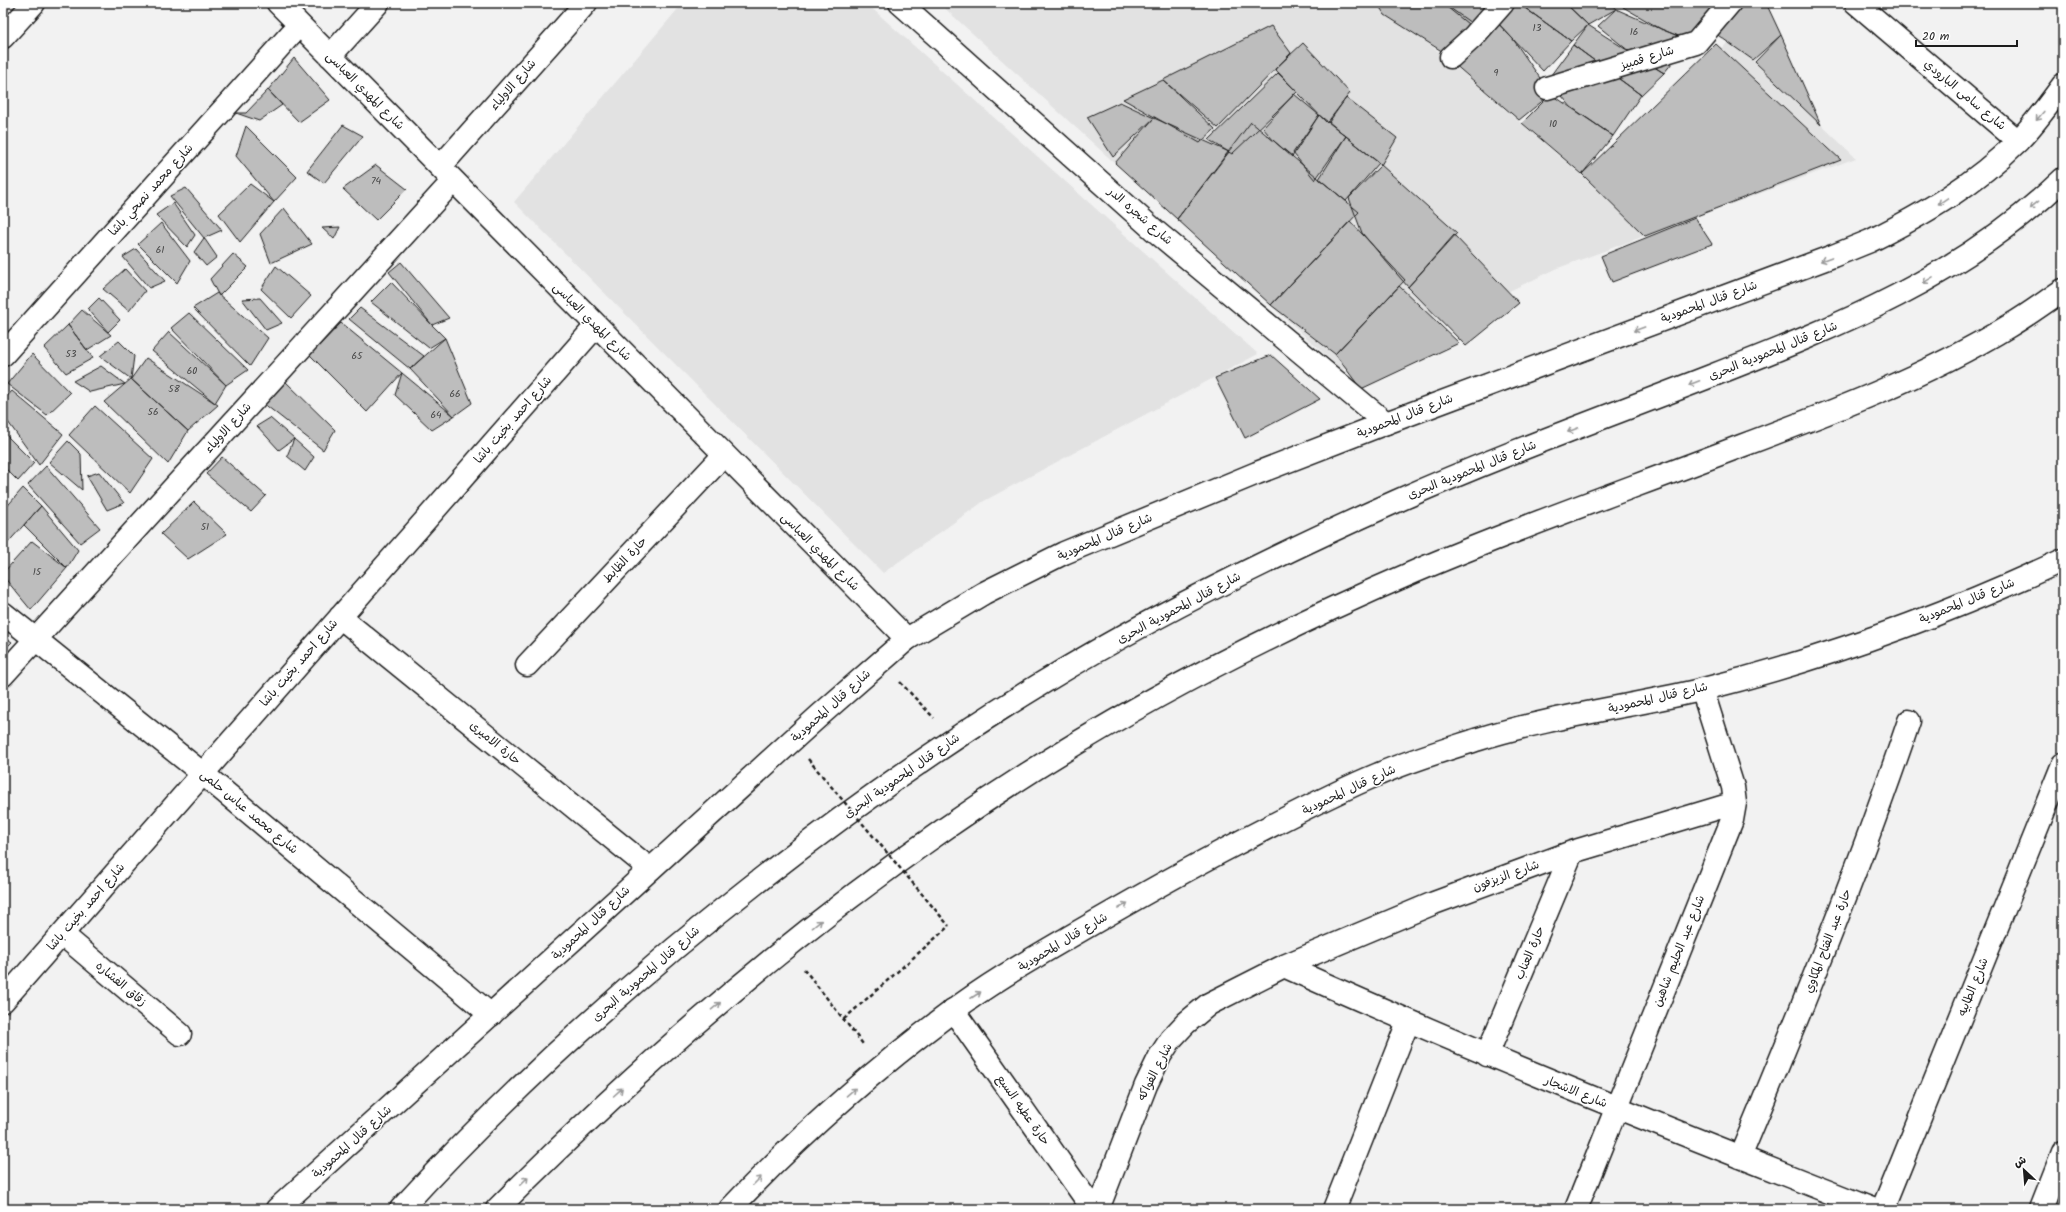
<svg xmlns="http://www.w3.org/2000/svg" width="2066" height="1212" viewBox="0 0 2066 1212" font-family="Kalam,'Playpen Sans Arabic',sans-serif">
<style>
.built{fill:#e2e2e2}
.building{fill:#bdbdbd;stroke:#1c1c1c}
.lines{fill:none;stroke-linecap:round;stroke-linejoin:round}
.street-casing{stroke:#1c1c1c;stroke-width:25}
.secondary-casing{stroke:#1c1c1c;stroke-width:25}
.path{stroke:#1c1c1c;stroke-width:2.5;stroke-dasharray:4 3;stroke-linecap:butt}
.street{stroke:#fff;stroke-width:22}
.secondary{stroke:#fff;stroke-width:22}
.path-bridge{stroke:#1c1c1c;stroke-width:2.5;stroke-dasharray:4 3;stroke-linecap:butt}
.oneway{stroke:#999}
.labels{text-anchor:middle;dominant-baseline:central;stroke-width:3;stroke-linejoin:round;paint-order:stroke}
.number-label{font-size:10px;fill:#444}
.street-label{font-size:12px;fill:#1c1c1c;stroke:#fff}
</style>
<rect width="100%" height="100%" fill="#f2f2f2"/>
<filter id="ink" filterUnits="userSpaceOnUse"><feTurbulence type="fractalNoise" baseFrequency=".025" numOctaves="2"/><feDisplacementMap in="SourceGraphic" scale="8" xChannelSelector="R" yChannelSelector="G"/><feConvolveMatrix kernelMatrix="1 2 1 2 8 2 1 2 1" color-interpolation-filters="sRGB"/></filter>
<g filter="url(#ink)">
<!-- built -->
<path class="built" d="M683,3h183l392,351 -274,147 -101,72 -369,-371z
M939,3h443l211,182 138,-146 125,119 -298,110 -216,102z"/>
<!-- building -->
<path class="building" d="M1377,3h66l31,22 -23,32 -66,-42z
M1442,3h49l-13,29z
M1508,3h10l53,38 -28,30 -49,-52z
M1518,3h47l23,22 -17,16z
M1565,3h44l7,6 -28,16z
M1625,3h78l11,6 -18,34 -35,-14 -38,-22z
M1730,3h36l15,32 -28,25 -48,-34z
M1616,9l45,20 29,12 -26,32 -34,-21 -32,-26z
M1494,19l19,20 38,55 -32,26 -66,-57z
M1588,25l42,27 34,21 -23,22 -68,-50z
M1271,26l20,27 -73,75 -55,-48z
M1781,35l40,90 -66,-63z
M1303,43l47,50 -23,30 -52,-54z
M1716,44l125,116 -196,76 -63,-62z
M1573,45l68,50 -28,41 -42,-29 -23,-28z
M294,58l36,42 -31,22 -31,-32z
M1278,73l19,19 -65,62 -23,-14z
M1163,80l52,49 -15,14 -77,-44z
M268,90l14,15 -23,16 -23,-8h10z
M1294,94l25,21 -27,42 -18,-16 -11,-13z
M1551,94l62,42 -31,38 -60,-51z
M1346,98l51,40 -16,27 -52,-43z
M1120,102l34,16 -41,39 -26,-40z
M1319,115l27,21 -31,44 -22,-27z
M1154,118l75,34 -52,67 -62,-56z
M1251,122l108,90 -88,93 -94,-86z
M343,125l20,11 -39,47 -17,-12z
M246,126l51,51 -23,25 -38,-46z
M1346,136l33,27 -33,38 -27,-22z
M376,165l31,24 -31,31 -33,-31z
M1381,165l76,68 -49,54 -46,-54 -13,-35z
M250,184l24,18 -34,40 -21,-28z
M186,188l36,42 -18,8 -34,-42z
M173,203l22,32 -8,12 -31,-32z
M284,208l28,36 -41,19 -11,-29z
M1695,218l17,26 -100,38 -11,-26z
M1350,221l55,59 -70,74 -64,-49z
M161,223l29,38 -13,22 -39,-39z
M340,227l-6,12 -12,-11z
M1454,235l65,68 -53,43 -58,-59z
M204,238l13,19 -11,9 -12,-14z
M136,249l29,32 -16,7 -26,-31z
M233,254l15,13 -29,29 -9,-17z
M401,262l48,56 -17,7 -43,-53z
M276,266l35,30 -20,22 -30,-29z
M125,269l20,22 -16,20 -26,-22z
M391,282l41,43 13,13 -16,10 -58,-46z
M1399,286l60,57 -98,46 -26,-35z
M217,293l51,45 -18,28 -57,-58z
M99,298l21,22 -12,12 -20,-23z
M260,298l22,25 -16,7 -24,-31z
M360,308l64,48 -14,13 -61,-50z
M82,310l29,25 -24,15 -19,-25z
M189,313l59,57 -22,15 -55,-57z
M341,323l61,50 -35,39 -57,-57z
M68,325l25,33 -27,15 -22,-25z
M169,332l57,53 -11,18 -63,-52z
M445,338l27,65 -18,13 -44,-47z
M119,341l15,15 -3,23 -31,-23z
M32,354l38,39 -23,22 -40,-31z
M1271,355l49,44 -75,39 -30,-60z
M146,358l69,45 3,2 -30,26 -57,-52z
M101,366l24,18 -35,8 -17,-11z
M402,373l52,43 -22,14 -37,-35z
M131,379l57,52 -20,33 -64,-62z
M283,379l52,51 -12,20 -60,-47z
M12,391l51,43 -24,31 -36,-50v-14z
M95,406l58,53 -23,34 -61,-58z
M270,418l24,21 -15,11 -22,-24z
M3,432l31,31 -16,18 -15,-15z
M294,439l20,18 -9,14 -18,-15z
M68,441l13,13 1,36 -33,-28z
M222,457l44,39 -15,16 -45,-38z
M46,466l54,62 -20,15 -52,-58z
M99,472l25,31 -17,7 -20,-34z
M23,488l18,18 -38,42v-37z
M194,502l33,32 -39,25 -27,-25z
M41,506l37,44 -11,18 -43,-43z
M32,541l35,27 -36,42 -28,-34v-3z
M3,636l9,6 -9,9z"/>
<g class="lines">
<defs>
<path id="street" d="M278,3l629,636
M900,3l254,227 232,193
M1856,3l162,138
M3,37l31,-34
M330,56l48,-53
M1451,57l22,-20 30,-34
M1547,88l149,-45 34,-40
M441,166l145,-163
M3,355l296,-330
M3,613l199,160 289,242
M340,617l310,252
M527,665l197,-210
M3,675l450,-494
M62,934l118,100
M1284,966c193,87 390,165 588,243
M3,1001l593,-675
M953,1010l140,199
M1487,1055l85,-203
M1740,1157c60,-144 119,-288 169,-436
M1098,1209l48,-124 14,-29 11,-17 15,-16 23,-19 75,-38 150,-63 138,-51 163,-49
M1334,1209l74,-187
M1576,1209l156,-389 3,-17 -2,-16 -31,-98
M1883,1209l180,-445
M2041,1209l22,-56"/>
<path id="secondary" d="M277,1209l542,-493 88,-77 77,-46 80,-40 193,-80 129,-50 447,-167 37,-15c54,-27 104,-56 147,-99 17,-17 32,-38 46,-57
M401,1209c85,-93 177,-179 273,-260 117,-97 240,-188 370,-267 113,-69 232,-127 353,-181 103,-46 209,-84 314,-125 130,-51 249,-98 352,-197
M497,1209c139,-139 287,-269 449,-381 143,-100 307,-187 468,-256 107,-46 218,-84 327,-126 91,-34 184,-69 268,-120 19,-11 36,-24 54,-36
M730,1209c67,-71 141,-137 220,-196 38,-29 80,-53 121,-77 55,-32 109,-63 165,-92 47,-24 94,-50 143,-70 32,-14 66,-24 100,-35 70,-22 149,-32 221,-49 125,-31 247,-76 363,-130"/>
</defs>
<!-- street casing -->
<use href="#street" class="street-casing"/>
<!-- secondary casing -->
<use href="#secondary" class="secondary-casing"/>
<!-- path -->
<path class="path" d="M900,682l34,36
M804,969l59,75
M844,1019l105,-93"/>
<!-- street -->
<use href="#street" class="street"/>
<!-- secondary -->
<use href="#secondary" class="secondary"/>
<!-- path-bridge -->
<path class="path-bridge" d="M808,759l141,167"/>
</g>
<!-- one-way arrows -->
<defs><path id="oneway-shaft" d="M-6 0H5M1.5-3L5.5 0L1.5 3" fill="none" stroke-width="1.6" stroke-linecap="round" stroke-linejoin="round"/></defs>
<g class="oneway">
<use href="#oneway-shaft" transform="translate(2040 116) rotate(130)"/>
<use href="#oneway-shaft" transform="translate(1943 201) rotate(146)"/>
<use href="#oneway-shaft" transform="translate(2034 205) rotate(141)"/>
<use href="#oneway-shaft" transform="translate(1826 259) rotate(160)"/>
<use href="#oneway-shaft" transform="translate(1928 280) rotate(148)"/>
<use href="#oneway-shaft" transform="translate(1639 329) rotate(160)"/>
<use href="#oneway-shaft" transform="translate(1694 383) rotate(159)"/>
<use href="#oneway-shaft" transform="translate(1573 430) rotate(159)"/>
<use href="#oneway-shaft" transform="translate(1123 906) rotate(-30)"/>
<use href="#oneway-shaft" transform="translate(817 924) rotate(-39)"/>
<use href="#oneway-shaft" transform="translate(976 995) rotate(-33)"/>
<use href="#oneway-shaft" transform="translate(716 1006) rotate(-40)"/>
<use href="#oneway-shaft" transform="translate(618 1092) rotate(-42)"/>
<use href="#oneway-shaft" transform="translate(851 1092) rotate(-41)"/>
<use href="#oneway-shaft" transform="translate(524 1181) rotate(-45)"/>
<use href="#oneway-shaft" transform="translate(757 1181) rotate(-45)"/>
</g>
</g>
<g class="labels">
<!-- number labels -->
<g class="number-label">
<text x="1537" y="28">13</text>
<text x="1634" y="32">16</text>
<text x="1496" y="73">9</text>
<text x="1553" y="124">10</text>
<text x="376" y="181">74</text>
<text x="160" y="250">61</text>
<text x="71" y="354">53</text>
<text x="357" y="356">65</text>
<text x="192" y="371">60</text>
<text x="174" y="389">58</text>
<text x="455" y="394">66</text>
<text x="153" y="412">56</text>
<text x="436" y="415">64</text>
<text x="205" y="527">51</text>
<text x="37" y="572">15</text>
</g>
<!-- street labels -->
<g class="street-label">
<text transform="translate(1647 58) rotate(-17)">شارع قمبيز</text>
<text transform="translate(513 85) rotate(-49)">شارع الاولياء</text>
<text transform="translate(365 91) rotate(45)">شارع المهدي العباسى</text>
<text transform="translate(1965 95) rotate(40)">شارع سامى البارودي</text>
<text transform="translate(151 190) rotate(-48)">شارع محمد نصحي باشا</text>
<text transform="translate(1140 216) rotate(41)">شارع شجره الدر</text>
<text transform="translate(1709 302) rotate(-20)">شارع قنال المحمودية</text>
<text transform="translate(592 322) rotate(45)">شارع المهدي العباسى</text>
<text transform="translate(1773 351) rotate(-22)">شارع قنال المحمودية البحرى</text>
<text transform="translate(1405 416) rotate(-21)">شارع قنال المحمودية</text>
<text transform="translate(513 420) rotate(-49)">شارع احمد بخيت باشا</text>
<text transform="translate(228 428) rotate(-48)">شارع الاولياء</text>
<text transform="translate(1472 470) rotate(-22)">شارع قنال المحمودية البحرى</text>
<text transform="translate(1105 537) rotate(-23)">شارع قنال المحمودية</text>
<text transform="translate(820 552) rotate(45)">شارع المهدي العباسى</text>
<text transform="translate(625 560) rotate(-47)">حارة الظابط</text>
<text transform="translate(1967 601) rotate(-22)">شارع قنال المحمودية</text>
<text transform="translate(1179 608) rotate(-28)">شارع قنال المحمودية البحرى</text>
<text transform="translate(299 663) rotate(-49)">شارع احمد بخيت باشا</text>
<text transform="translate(1658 698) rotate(-13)">شارع قنال المحمودية</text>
<text transform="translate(831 706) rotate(-42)">شارع قنال المحمودية</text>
<text transform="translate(495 743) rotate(39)">حارة الاميرى</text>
<text transform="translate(902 776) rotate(-35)">شارع قنال المحمودية البحرى</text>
<text transform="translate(1349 790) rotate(-25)">شارع قنال المحمودية</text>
<text transform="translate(249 812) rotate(40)">شارع محمد عباس حلمى</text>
<text transform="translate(1506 876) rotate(-20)">شارع الزيزفون</text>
<text transform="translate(86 907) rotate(-49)">شارع احمد بخيت باشا</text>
<text transform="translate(591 923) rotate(-43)">شارع قنال المحمودية</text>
<text transform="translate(1828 941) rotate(-69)">حارة عبد الفتاح المكاوي</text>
<text transform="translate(1063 942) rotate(-31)">شارع قنال المحمودية</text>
<text transform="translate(1679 951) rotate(-68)">شارع عبد الحليم شاهين</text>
<text transform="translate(1530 953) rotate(-67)">حارة العناب</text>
<text transform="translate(646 974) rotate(-41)">شارع قنال المحمودية البحرى</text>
<text transform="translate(121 984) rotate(40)">زقاق الفشاره</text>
<text transform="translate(1973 987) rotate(-68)">شارع الطابيه</text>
<text transform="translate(1155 1072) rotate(-63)">شارع الفواكه</text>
<text transform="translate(1576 1092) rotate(22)">شارع الاشجار</text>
<text transform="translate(1023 1110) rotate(55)">حارة عطيه السبع</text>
<text transform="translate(352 1142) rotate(-42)">شارع قنال المحمودية</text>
</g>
</g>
<!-- margin -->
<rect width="2066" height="1212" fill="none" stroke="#fff" stroke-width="16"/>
<rect x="8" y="8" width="2050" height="1196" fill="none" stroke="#1c1c1c" stroke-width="1.5" filter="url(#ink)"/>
<!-- north arrow -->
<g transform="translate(2024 1170) rotate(334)" stroke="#ffffff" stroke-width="3" paint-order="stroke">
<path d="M0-3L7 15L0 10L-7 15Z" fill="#1c1c1c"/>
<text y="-6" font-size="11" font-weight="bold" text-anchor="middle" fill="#1c1c1c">ش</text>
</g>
<!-- scale -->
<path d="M1916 40v6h101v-6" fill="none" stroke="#1c1c1c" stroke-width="2"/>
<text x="1922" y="40" font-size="12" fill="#1c1c1c" stroke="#ffffff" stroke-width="3" paint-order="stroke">20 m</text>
</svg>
